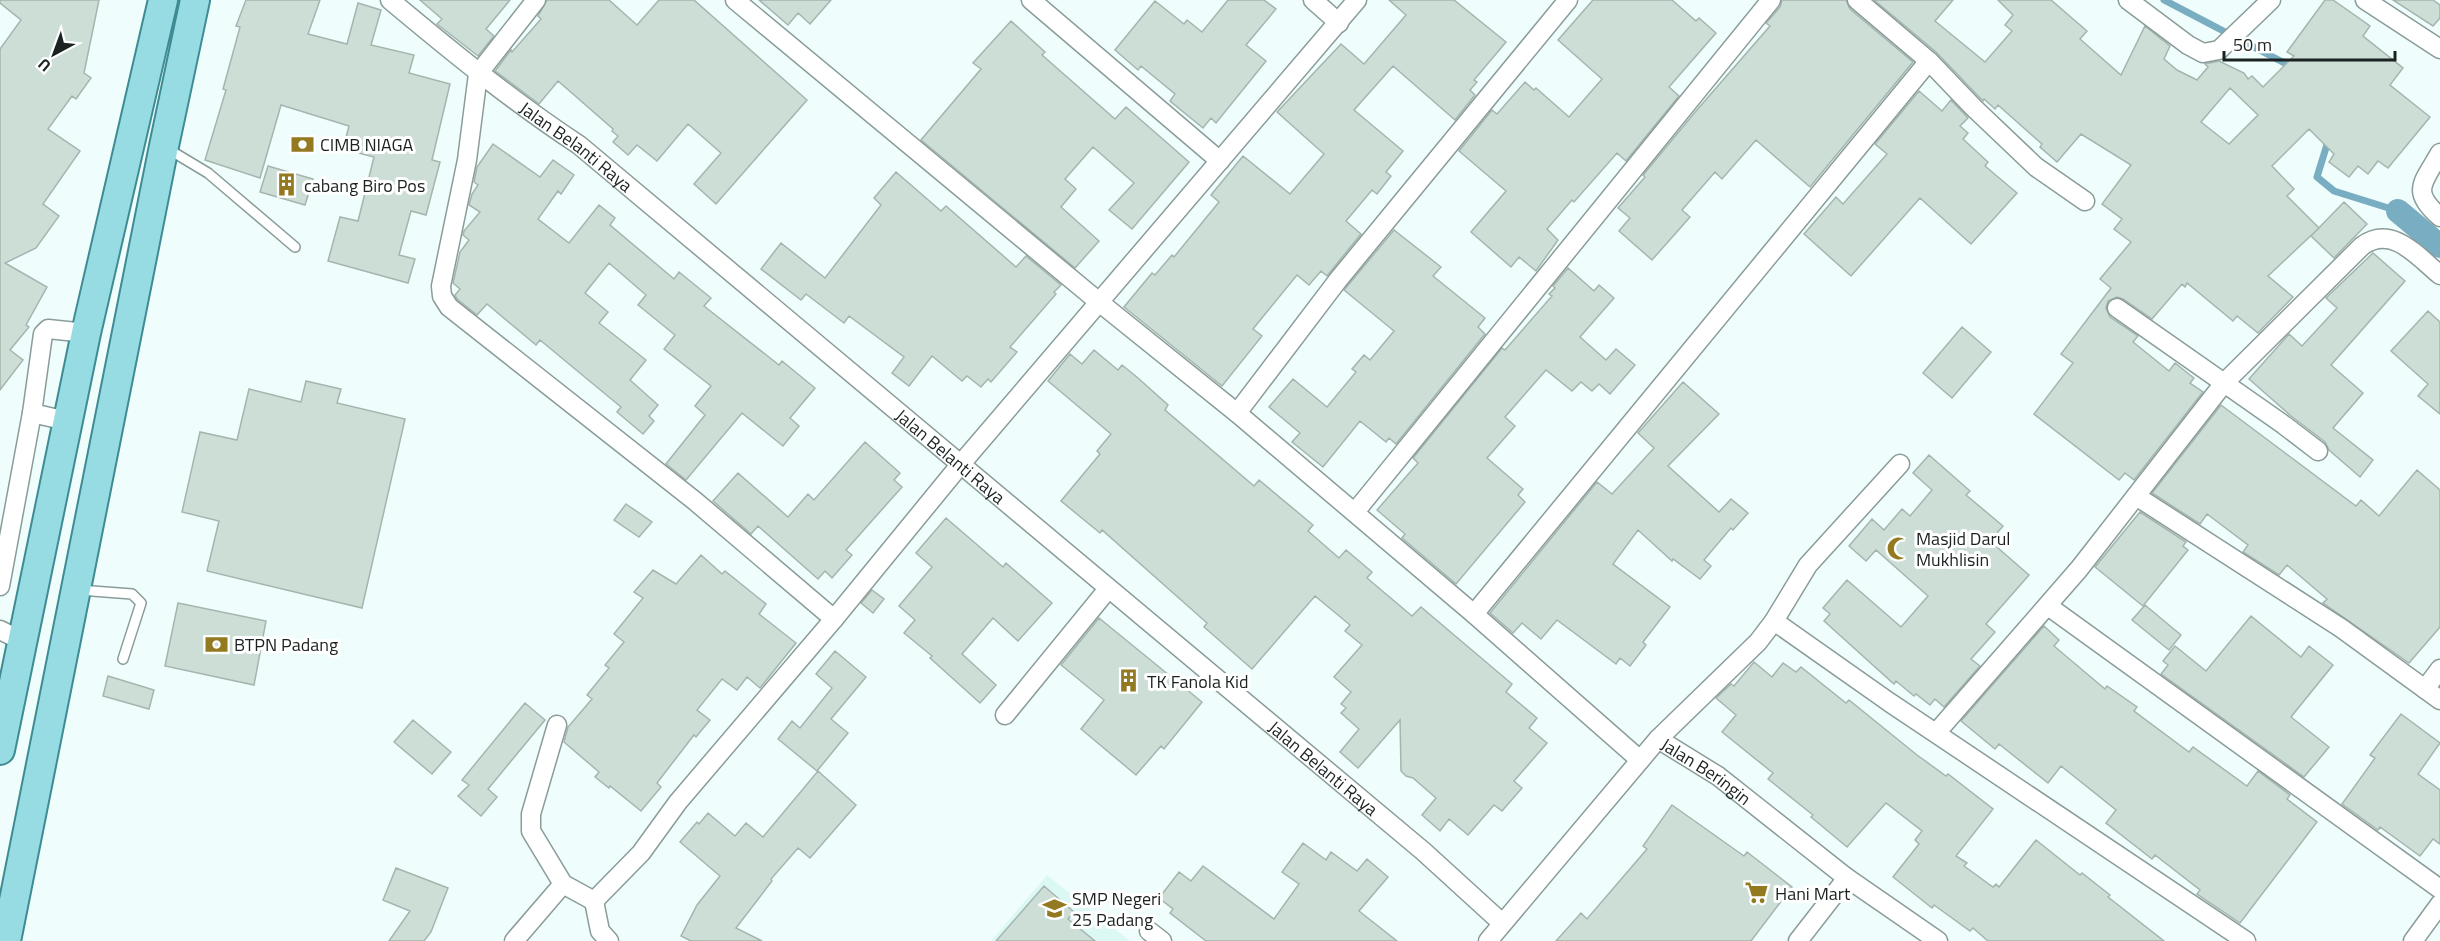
<svg xmlns="http://www.w3.org/2000/svg" width="2440" height="941" viewBox="0 0 2440 941" font-family="'Titillium Web',sans-serif">
<style>
.built{fill:#dbf8f4}
.lines{fill:none;stroke-linecap:round;stroke-linejoin:round}
.stream{stroke:#79adc1;stroke-width:7}
.canal{stroke:#79adc1;stroke-width:24}
.building{fill:#cdded7;stroke:#a5b5ae;stroke-width:1.5;fill-rule:evenodd}
.service-casing{stroke:#8a9c99;stroke-width:12}
.minor-casing{stroke:#8a9c99;stroke-width:21}
.primary-casing{stroke:#3f8b93;stroke-width:32}
.service{stroke:#fff;stroke-width:9}
.minor{stroke:#fff;stroke-width:18}
.primary{stroke:#97dce3;stroke-width:28}
.labels{text-anchor:middle;dominant-baseline:central;stroke-width:6;stroke-linejoin:round;paint-order:stroke}
.poi-label{font-size:18px;fill:#1b2221;stroke:#fff;text-anchor:start}
.street-label{font-size:18px;fill:#1b2221;stroke:#fff}
</style>
<rect width="100%" height="100%" fill="#effefc"/>
<!-- built -->
<path class="built" d="M1047,875l83,66h-139z"/>
<g class="lines">
<!-- stream -->
<path class="stream" d="M2164,0l130,68
M2329,138l-12,39 17,14 64,20"/>
<!-- canal -->
<path class="canal" d="M2398,211l42,35"/>
</g>
<!-- building -->
<path class="building" d="M0,0h99l-15,73 7,5 -15,21 -4,-3 -24,33 32,22 -37,53 16,12 -23,32 -31,15 42,24 -21,38 3,2 -19,23 13,10 -23,30v-341l21,-29 -21,-17z
M246,0h74l-12,34 39,10 11,-41 23,7 -10,35 43,10 -5,18 41,11 -18,76 8,2 -14,53 -15,-4 -12,44 16,4 -7,24 -80,-22 12,-44 18,4 16,-64 -31,-8 6,-23 -68,-21 -21,73 -55,-18 21,-70 -3,-1 17,-62 -4,-1z
M420,0h90l-24,29 8,7 -16,20 -41,-32 5,-5z
M547,0h62l28,25 22,-25h35l113,100 -91,104 -22,-20 27,-31 -33,-29 -31,37 -20,-16 -9,10 -15,-13 5,-6 -6,-5 1,-2 -55,-48 -19,23 -44,-33 16,-21 1,2 29,-33 -3,-3z
M759,0h72l-21,24 -12,-11 -10,12z
M1228,0h36l12,9 -30,36 20,16 -50,62 -5,-5 -8,10 -33,-27 5,-7 -34,-28 -3,4 -23,-20 40,-49 29,23 3,-4 15,12z
M1389,0h65l52,42 -32,38 3,2 -7,8 5,5 -20,25 -62,-54 -39,44 49,41 -17,21 5,4 -14,18 -5,-4 -26,31 15,13 -34,42 -6,-5 -12,14 -12,-10 -44,54 9,7 -40,50 -98,-79 28,-34 3,2 17,-20 2,2 45,-55 -8,-7 32,-39 47,38 34,-40 -47,-42 64,-68 23,20 42,-49z
M1593,0h79l24,21 3,-3 17,15 -47,54 10,9 -53,65 -9,-8 -43,49 -2,-2 -25,29 11,11 -22,31 -17,-14 -8,10 -40,-35 35,-41 -47,-40 33,-41 5,4 28,-32 9,8 2,-2 33,29 33,-38 -44,-39z
M1782,0h64l4,9 63,53 -103,125 -54,-47 -34,39 -7,-7 -33,38 8,7 -38,43 -33,-29 11,-13 -12,-10 27,-31 -2,-2 53,-64 74,-85 -4,-3 14,-16z
M1874,0h79l-18,21 50,41 27,-31 -7,-6 8,-10 -15,-15h53l36,31 -7,8 41,36 24,-49 25,20 -6,13 13,11 20,10 11,-13 -3,-3 14,-3 25,12 4,6 4,-3 11,11 31,-31 -7,-4 38,-52h8l37,26 -7,10 40,32 -13,17 40,32 -42,51 -10,-7 -10,13 -10,-8 -9,11 -20,-15 5,-8 -25,-25 -37,37 22,23 -7,7 32,32 -51,48 25,21 -35,36 -21,-17 -4,5 -46,-38 -2,4 -3,-3 -30,35 -29,-20 -6,-2 -9,4 -2,7 4,9 28,19 -5,6 36,29 6,-8 19,15 -4,5 13,9 -69,88 -9,-7 -6,7 -85,-66 39,-51 -12,-9 50,-66 -11,-9 31,-37 -17,-13 8,-10 -20,-15 29,-39 -50,-31 -24,28 -17,-15 2,-3 -44,-39 -3,4 -11,-10 -1,2 -47,-49zM2230,88l28,27 -29,29 -28,-22z
M2393,0h40l7,5v13l-7,8z
M1011,21l34,31 -3,3 73,64 11,-12 63,55 -57,67 -23,-19 25,-27 -41,-36 -28,32 11,10 -15,18 38,34 -24,27 -154,-128 60,-71 -8,-6z
M1919,91l23,20 9,-11 17,18 -8,8 8,7 -5,6 25,23 -3,4 32,27 -46,51 -51,-46 -69,78 -47,-42 32,-37 7,7 44,-50 -12,-10z
M493,144l47,33 13,-17 21,15 -13,19 -3,-3 -20,28 31,24 30,-38 16,13 -5,7 64,54 5,-7 32,26 -7,8 75,59 3,-4 33,27 -25,30 9,8 -16,20 -41,-33 -56,67 -20,-16 39,-49 -10,-9 16,-20 -47,-37 11,-14 -37,-30 8,-10 -37,-32 -24,30 23,19 -9,11 47,37 -16,20 28,25 -9,11 5,5 -11,13 -26,-22 4,-5 -81,-67 -4,5 -49,-41 -10,11 -20,-16 -2,-4 5,-6 -7,-6 7,-31 9,-12 -6,-5 1,-4 16,-19 -11,-7 3,-11 6,-9 -4,-3 3,-15z
M268,166l45,13 -8,26 -45,-13z
M896,172l45,39 5,-5 70,61 10,-11 35,29 -7,7 2,2 -46,53 7,5 -26,30 -3,-3 -7,8 -14,-11 -5,5 -30,-25 -23,30 -17,-13 12,-16 -55,-41 -5,7 -38,-29 -5,6 -40,-31 20,-26 44,35 56,-73 -7,-7z
M2344,202l23,22 -33,34 -23,-22z
M1394,230l47,37 -8,9 52,42 -7,9 7,7 -89,110 -7,-6 -3,4 -26,-21 -37,46 -31,-25 8,-9 -31,-26 24,-28 34,28 29,-35 -4,-3 12,-14 6,5 24,-29 -50,-41z
M2373,253l32,28 -74,84 32,28 -30,35 40,32 -13,17 -31,-27 -4,-8 -34,-26 -42,-37 40,-45 13,12 35,-38 -11,-10z
M1568,268l26,23 5,-6 15,13 -34,39 26,23 10,-11 19,16 -25,29 -11,-10 -7,7 -11,-9 -9,9 -26,-21 -41,47 10,9 -28,32 36,31 -5,6 7,7 -69,82 -54,-46 3,-4 -28,-24 41,-47 -5,-5 89,-110 3,2 47,-54 -3,-2 6,-6 -2,-2z
M2428,311l12,11v92l-22,-18 10,-12 -37,-33z
M1962,327l29,25 -39,46 -29,-25z
M1094,350l24,20 4,-5 16,13 30,27 -3,5 89,76 5,-6 54,45 -5,6 31,27 7,-8 26,22 -5,6 45,38 9,-9 91,77 -6,8 31,26 -8,10 18,15 -33,38 8,7 -20,23 -8,-6 -26,30 -19,-16 -9,12 -18,-16 14,-17 -23,-20 -7,-2 -5,-5 -1,-51 -42,48 -18,-16 19,-23 -18,-16 5,-5 -5,-4 10,-12 -17,-15 28,-32 -17,-14 5,-6 -35,-29 -63,73 -48,-42 3,-4 -105,-93 -2,3 -39,-32 39,-47 -3,-3 14,-17 -63,-53 22,-27 12,10z
M306,381l35,8 -4,14 68,16 -43,189 -155,-37 12,-50 -37,-9 18,-80 37,8 12,-51 52,13z
M1683,382l36,32 -51,52 51,46 12,-13 17,14 -15,17 -2,-2 -27,32 7,6 -11,13 -27,-20 -1,2 -34,-31 -25,34 57,43 -27,35 3,3 -16,21 -10,-8 -4,6 -59,-44 -16,19 -19,-16 -9,10 -23,-20 107,-131 15,12 42,-46 -16,-15z
M2221,405l135,101 5,-6 18,16 38,-46 23,20v137l-31,36 -86,-60 4,-4 -40,-34 -8,10 -36,-23 5,-7 -41,-31 -7,10 -48,-31z
M865,442l35,31 -6,7 8,7 -56,63 6,5 -20,23 -7,-7 -7,8 -60,-53 -7,8 -38,-33 25,-28 50,44 20,-23 6,6z
M1929,455l41,36 -4,4 37,31 -13,15 39,34 -43,49 9,8 -24,27 9,7 -36,41 -9,-8 -5,6 -14,-11 -2,2 -18,-15 -2,3 -70,-63 6,-7 -7,-6 24,-28 54,47 27,-31 -52,-46 -10,11 -17,-15 23,-27 12,11 18,-21 8,7 22,-26 -19,-17z
M626,504l26,18 -13,15 -25,-17z
M2140,512l46,30 -3,4 5,4 -45,56 -48,-39z
M946,518l57,49 3,-4 46,40 -34,38 -25,-23 -31,36 34,31 -16,18 -50,-45 2,-2 -28,-23 11,-13 -16,-14 33,-39 -16,-14z
M701,555l21,19 3,-3 41,33 -7,10 37,29 -36,45 -13,-11 -10,13 -15,-11 -25,31 13,10 -14,17 -2,-2 -37,48 4,4 -20,24 -31,-25 -1,2 -14,-11 4,-5 -35,-30 4,-15 24,-28 -5,-4 22,-27 -4,-3 19,-23 -10,-8 29,-36 -9,-6 19,-22 23,14z
M872,590l12,9 -11,14 -12,-10z
M178,603l88,18 -12,64 -89,-19z
M2145,605l36,30 -12,15 -37,-30z
M2251,616l50,41 8,-11 24,19 -42,52 38,30 -25,30 -143,-103 7,-9 -5,-4 12,-15 31,25z
M1099,618l103,84 -38,47 -3,-3 -25,29 -55,-46 23,-29 -43,-35z
M2044,626l15,14 -5,6 51,43 2,-3 30,21 -3,4 55,41 4,-5 54,39 11,-15 32,24 -3,4 30,23 -77,101 -43,-29 3,-4 -45,-35 -3,4 -46,-36 10,-13 -55,-44 -13,17 -49,-39 -4,5 -34,-28z
M835,651l31,26 -35,42 17,14 -31,38 -39,-32 14,-18 8,7 32,-40 -16,-14z
M1754,662l18,15 11,-14 13,9 5,-5 45,36 3,-3 68,55 29,21 2,-2 45,35 -37,47 11,7 -3,3 29,21 3,-3 3,3 37,-47 44,35 2,-2 28,22 -2,2 56,44h-176l-15,-13 -3,3 -36,-26 -2,3 -39,-31 26,-33 -4,-4 7,-9 -36,-28 -39,44 -36,-30 2,-2 -45,-36 5,-6 -51,-41 14,-17 -20,-17 15,-14 3,2z
M108,676l46,14 -5,19 -46,-13z
M525,703l20,17 -57,69 9,8 -16,19 -23,-20 11,-11 -7,-5z
M2401,714l39,29 -22,31 22,16v54l-7,-5 -13,17 -40,-29 -2,3 -36,-26 33,-46 -5,-3z
M413,720l38,32 -19,22 -38,-32z
M818,771l38,34 -46,53 -12,-10 -27,31 1,2 -36,47 26,13h-71l-10,-5 16,-31 23,-29 -40,-34 17,-20 2,2 9,-11 27,23 11,-13 17,14z
M1672,805l72,51 3,-4 45,35 -41,54h-195l25,-28 6,6 60,-70 -4,-3z
M1303,843l23,17 5,-8 26,19 10,-12 21,18 -29,34 38,30h-191l-36,-28 3,-4 -14,-11 20,-26 12,9 12,-15 71,53 25,-35 -17,-12z
M396,868l52,20 -17,44 -7,9h-35l21,-30 -27,-11z
M1044,886l30,26 -6,7 27,22h-99z"/>
<g class="lines">
<defs>
<path id="service" d="M168,149l40,24 87,74
M79,590l53,4 9,9 -18,56"/>
<g id="minor">
<path id="s1" d="M390,0c61,51 122,101 189,145l844,706 79,72"/>
<path d="M536,0l-58,74 -11,86 -26,126 1,10 7,11 246,194 139,118"/>
<path d="M735,0l364,302 138,111 237,201 166,146"/>
<path d="M1031,0l189,161"/>
<path d="M1313,0l26,23"/>
<path d="M1857,0l72,61 44,46 63,60 49,34"/>
<path d="M2128,0l60,45 15,8 16,-3 52,-50"/>
<path d="M2365,0l75,49"/>
<path d="M2440,153c-17,30 -30,38 0,64"/>
<path d="M2117,308l167,117 34,26"/>
<path d="M1237,413l101,-133 230,-280"/>
<path d="M67,421l-35,-8 11,-79 5,-5 38,4"/>
<path d="M2136,496l205,132 99,72"/>
<path d="M1355,512l416,-512"/>
<path d="M0,586l32,-173"/>
<path d="M2048,606l392,283"/>
<path d="M1474,614l455,-553"/>
<path d="M1774,621l115,81 357,239"/>
<path d="M0,630l24,12"/>
<path d="M2425,689l15,-20"/>
<path d="M1005,715l103,-126"/>
<path d="M557,725l-26,89v17l32,53 31,17"/>
<path d="M1936,733l143,-164 145,-186 138,-137c30,-22 55,10 78,29"/>
<path id="s2" d="M1658,739l60,37 129,102 91,63"/>
<path d="M594,901l47,-48 37,-51 156,-183 126,-154 397,-465"/>
<path d="M594,901l6,30 9,10"/>
<path d="M1149,931l13,10"/>
<path d="M514,941l49,-57"/>
<path d="M1488,941l170,-202 100,-97 16,-21 34,-56 92,-101"/>
<path d="M1798,941l49,-63"/>
<path d="M2413,941l27,-37"/>
</g>
<path id="primary" d="M0,750l86,-417 77,-333
M6,941l158,-795 31,-146"/>
</defs>
<!-- service casing -->
<use href="#service" class="service-casing"/>
<!-- minor casing -->
<use href="#minor" class="minor-casing"/>
<!-- primary casing -->
<use href="#primary" class="primary-casing"/>
<!-- service -->
<use href="#service" class="service"/>
<!-- minor -->
<use href="#minor" class="minor"/>
<!-- primary -->
<use href="#primary" class="primary"/>
</g>
<!-- icons -->
<defs>
<symbol id="bank-bare" viewBox="-9 -9 18 18"><path d="M-6-4H6V4H-6ZM0-2.3a2.3 2.3 0 1 0 0 4.6a2.3 2.3 0 1 0 0-4.6Z" fill="#937920" stroke="#fff" stroke-width="2.5" paint-order="stroke"/></symbol>
<symbol id="building-bare" viewBox="-9 -9 18 18"><path d="M-4-6H4V6H1V3H-1V6H-4ZM-2.5-4.3h1.7v1.8h-1.7ZM.8-4.3h1.7v1.8H.8ZM-2.5-1h1.7V.8h-1.7ZM.8-1h1.7V.8H.8Z" fill="#937920" stroke="#fff" stroke-width="2.5" paint-order="stroke"/></symbol>
<symbol id="mosque-bare" viewBox="-9 -9 18 18"><path d="M3.5-4.9A6 6 0 1 0 3.5 4.9A5 5 0 1 1 3.5-4.9Z" fill="#937920" stroke="#fff" stroke-width="2.5" paint-order="stroke"/></symbol>
<symbol id="supermarket-bare" viewBox="-9 -9 18 18"><path d="M-6-5.5h2.5l.6 2H6L4.5 2H-2.5L-4.4-4H-6ZM-1.5 3.2a1.3 1.3 0 1 0 .1 0ZM3 3.2a1.3 1.3 0 1 0 .1 0Z" fill="#937920" stroke="#fff" stroke-width="2.5" paint-order="stroke"/></symbol>
<symbol id="school-bare" viewBox="-9 -9 18 18"><path d="M0-5L7-2L0 1L-7-2ZM-4 1L0 2.5L4 1V4Q0 6-4 4Z" fill="#937920" stroke="#fff" stroke-width="2.5" paint-order="stroke"/></symbol>
</defs>
<g fill-rule="evenodd">
<use href="#bank-bare" x="286" y="128" width="33" height="33"/>
<use href="#building-bare" x="270" y="168" width="33" height="33"/>
<use href="#mosque-bare" x="1882" y="532" width="33" height="33"/>
<use href="#bank-bare" x="200" y="628" width="33" height="33"/>
<use href="#building-bare" x="1112" y="664" width="33" height="33"/>
<use href="#supermarket-bare" x="1740" y="876" width="33" height="33"/>
<use href="#school-bare" x="1038" y="892" width="33" height="33"/>
</g>
<g class="labels">
<!-- poi labels -->
<g class="poi-label">
<text x="320" y="144">CIMB NIAGA</text>
<text x="304" y="185">cabang Biro Pos</text>
<text x="1916" y="538">Masjid Darul<tspan x="1916" dy="21">Mukhlisin</tspan></text>
<text x="234" y="644">BTPN Padang</text>
<text x="1147" y="681">TK Fanola Kid</text>
<text x="1775" y="893">Hani Mart</text>
<text x="1072" y="898">SMP Negeri<tspan x="1072" dy="21">25 Padang</tspan></text>
</g>
<!-- street labels -->
<g class="street-label">
<text stroke="none"><textPath href="#s1" startOffset="237">Jalan Belanti Raya</textPath></text>
<text stroke="none"><textPath href="#s1" startOffset="723">Jalan Belanti Raya</textPath></text>
<text stroke="none"><textPath href="#s1" startOffset="1209">Jalan Belanti Raya</textPath></text>
<text stroke="none"><textPath href="#s2" startOffset="58">Jalan Beringin</textPath></text>
</g>
</g>
<!-- north arrow -->
<g transform="translate(54 54) rotate(221)" stroke="#ffffff" stroke-width="4.5" paint-order="stroke">
<path d="M0-4.5L10 22L0 15L-10 22Z" fill="#1b2221"/>
<text y="-9" font-size="16" font-weight="bold" text-anchor="middle" fill="#1b2221">U</text>
</g>
<!-- scale -->
<path d="M2224 51v9h171v-9" fill="none" stroke="#1b2221" stroke-width="3"/>
<text x="2233" y="51" font-size="18" fill="#1b2221" stroke="#ffffff" stroke-width="4.5" paint-order="stroke">50 m</text>
</svg>
